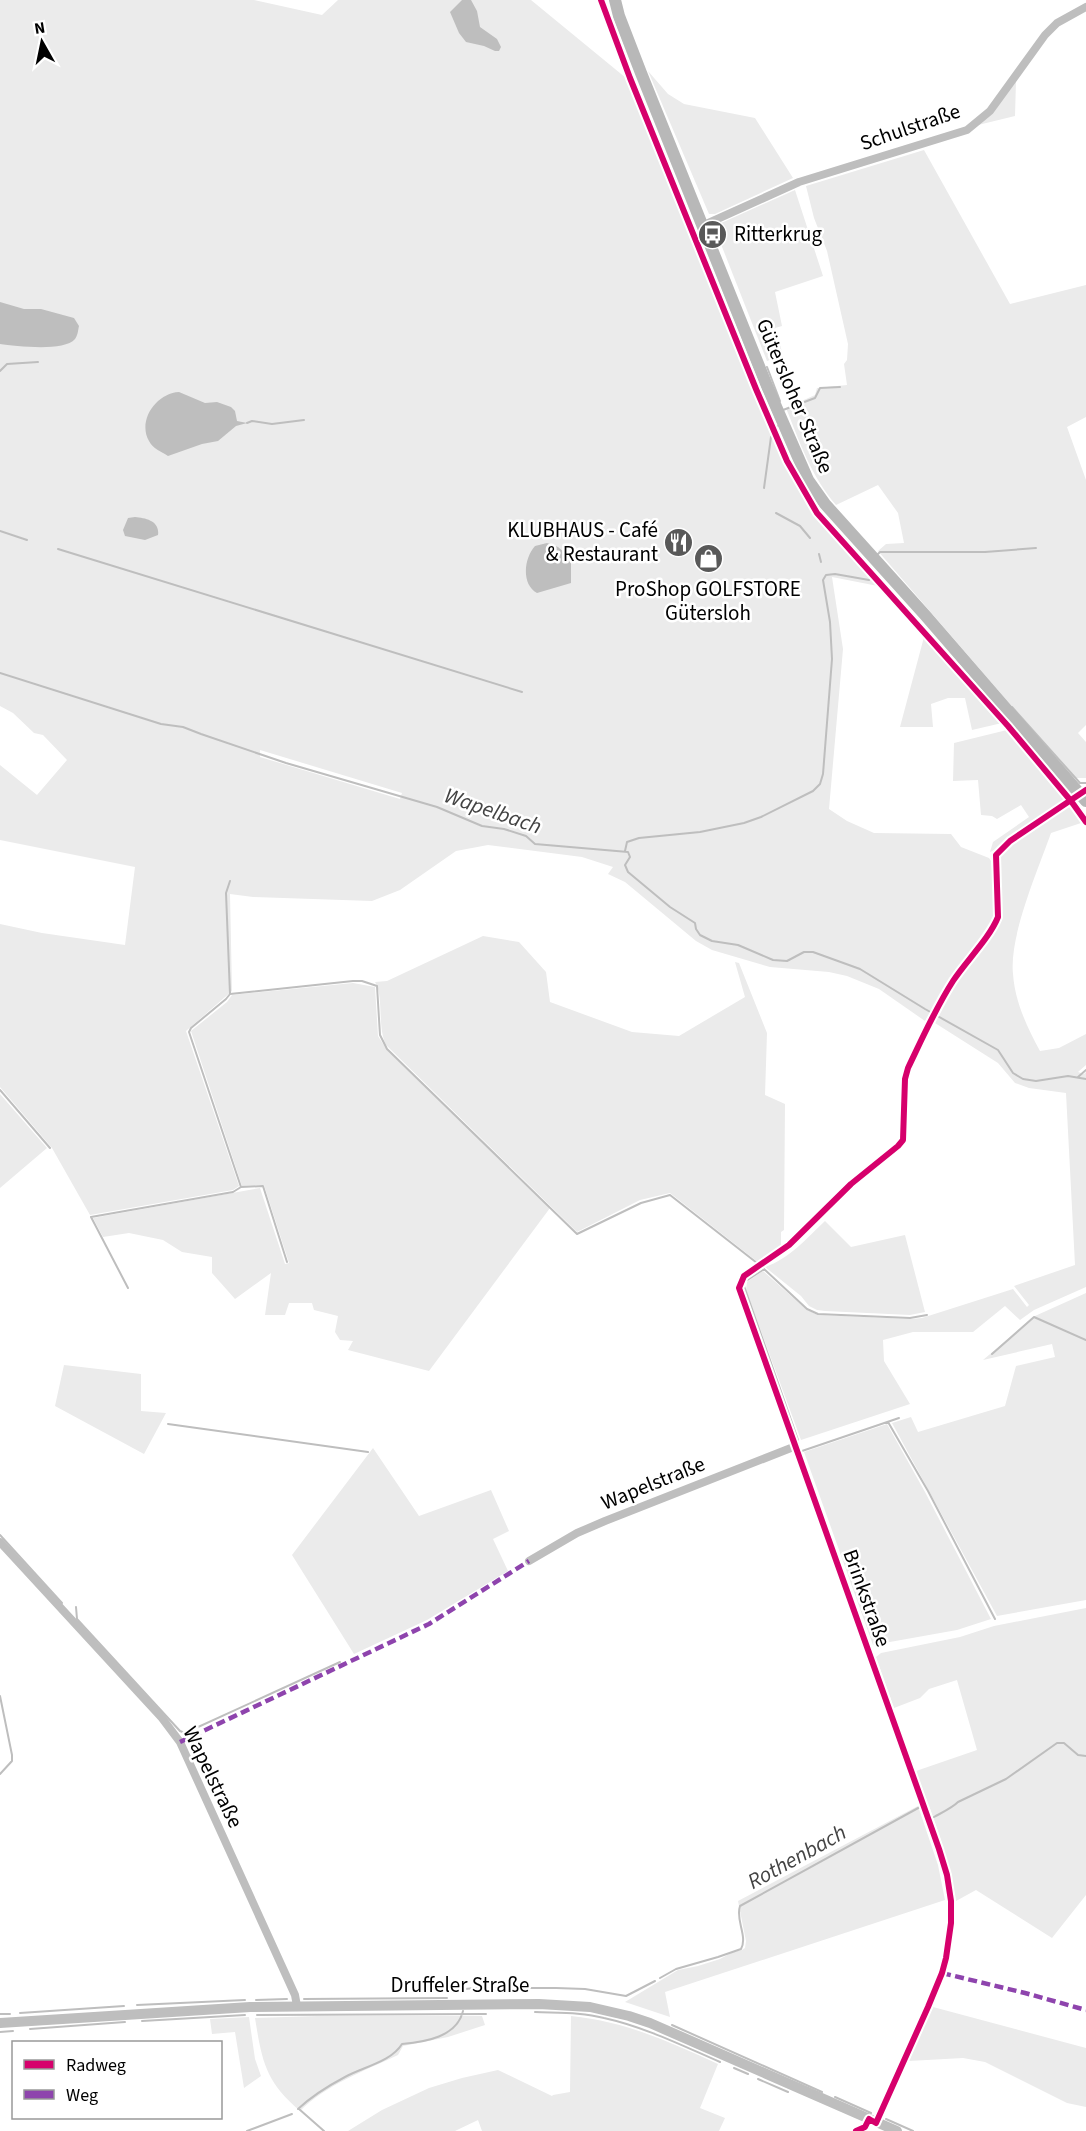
<svg xmlns="http://www.w3.org/2000/svg" width="1086" height="2131" viewBox="0 0 1086 2131" font-family="'Source Sans 3',sans-serif">
<style>
.green{fill:#ebebeb;fill-rule:evenodd}
.water{fill:#bebebe}
.lines{fill:none;stroke-linecap:round;stroke-linejoin:round}
.stream{stroke:#bebebe;stroke-width:2}
.minor{stroke:#bebebe;stroke-width:8}
.tertiary{stroke:#bebebe;stroke-width:10}
.secondary{stroke:#b8b8b8;stroke-width:12}
.quiet{stroke:#8e44ad;stroke-width:4.5;stroke-dasharray:9 4.5;stroke-linecap:butt}
.cycleway-casing{stroke:#fff;stroke-width:10}
.cycleway{stroke:#d6006c;stroke-width:6}
.labels{text-anchor:middle;dominant-baseline:central;stroke-width:5;stroke-linejoin:round;paint-order:stroke}
.street-label{font-size:21px;fill:#000;stroke:#fff}
.poi-label{font-size:21px;fill:#000;stroke:#fff;text-anchor:start}
.water-label{font-size:22px;font-style:italic;fill:#434343;stroke:#fff}
</style>
<rect width="100%" height="100%" fill="#fff"/>
<!-- green -->
<path class="green" d="M0,0h254l68,15 16,-15h193l95,78 158,384 30,54 64,70 -46,-9 11,72 -14,160 18,12 27,12 77,1 10,13 28,11 2,3 5,42 -1,12 -2,8 -29,37 -39,61 -46,-32 -32,-13 -18,-4 -59,-5 -58,-17 -16,-9 -71,-59 -17,-8 5,-7 -31,-10 -94,-12 -32,6 -56,39 -28,11 -119,-4 -23,-3 2,97 -46,40 53,155 -6,4 -143,25 -38,-67 -52,-61v-163l42,9 83,12 10,-78 -135,-27v-75l37,30 30,-35 -24,-25 -9,-2 -21,-20 -13,-7zM260,750l142,43 -2,6 -140,-42z
M648,71l20,23 16,10 71,14 38,60 -78,36h-6z
M1016,81l-1,35 -37,9z
M924,150l86,154 76,-19v132l-19,10 19,53v245l-8,8 8,9v36h-12l-196,-227 8,-7 18,-1 -6,-30 -20,-28 -42,20c-25,-29 -36,-62 -50,-97l29,-13 2,-7 30,-3 -3,-21 3,-4 1,-16 -21,-93 -13,-33 -8,-32z
M795,190l28,86 -48,16 7,34 -7,2 8,27 -16,6 -52,-132 4,-5z
M924,637l78,86 -30,7 -7,-32h-17l-17,6 2,23h-33z
M1007,730l59,70 -58,39 -9,9 -9,4 3,-10 36,-25 -8,-12 -24,14 -5,-3 -11,-1 -3,-35 -25,1 1,-38z
M1071,804l13,18 -33,11c-13,37 -42,103 -38,141 2,28 14,53 27,77l19,-3 27,-14v31l-8,7 6,2 2,-2v215l-52,23 -14,10 -15,-14 -32,26h-60l-30,8 1,21 26,43 -109,36 -55,-150 1,-8 16,-11 44,39 11,5 93,4 11,-1 91,-29 14,18 2,-2 -15,-19 61,-21 -9,-172 -37,-5 -14,-5 -17,-20 -63,-40 8,-21 24,-39 30,-37 4,-17 -4,-45 6,-13z
M483,936l36,6 27,30 4,30 82,30 47,4 66,-39 -10,-35 4,1 28,70 -2,62 20,9 -1,126 -3,2v16l-22,15 -89,-70 -30,7 -63,32 -191,-187c-9,-18 -2,-50 -11,-63l12,-1z
M353,983l22,4 3,49 9,14 163,158 -121,163 -81,-21 5,-9 -13,-1 -5,-8 3,-16 -24,-6 -2,-7h-23l-4,12h-20l6,-42 -36,26 -23,-26v-16l-30,-5 -19,-12 -34,-7 -26,4 -10,-19 167,-30 25,76 4,-1 -25,-78 -22,1 -51,-155 36,-29 5,-7z
M0,1094l47,54 -47,40z
M825,1221l26,26 54,-12 20,77 -15,3 -85,-4 -8,-1 -8,-4 -8,-10 -36,-29c24,-8 42,-29 60,-46z
M1086,1293v307l-89,16 -105,-193 19,-6 7,15 87,-26 11,-40 39,-9 -3,-13 -69,16 52,-44z
M64,1365l77,9v37l25,2 -22,41 -89,-48z
M887,1424l38,68 66,127 -34,11 -84,15 -69,-193z
M373,1448l46,68 72,-26 18,41 -16,8 15,32 -81,49 -73,34 -62,-99z
M1086,1608v287l-34,43 -76,-48 -20,11c-7,-45 -24,-87 -40,-130l61,-21 -20,-70 -28,9 -9,9 -26,10 -18,-51 5,-4 79,-16 34,-11z
M918,1806l20,59 7,35 -280,92 5,25 -45,-15 53,-32 20,-4 22,-7 13,-7 9,-2 3,-2 1,-7 -8,-40z
M933,2007l153,41v59l-19,-4 -82,-41 -22,-4 -54,3z
M318,2016h164l3,9 -37,12 -45,9 -5,9c-34,16 -72,30 -98,56 -35,-30 -38,-50 -45,-93z
M571,2016c53,5 99,26 147,48l-18,44 25,10 -6,13h-237l-4,-11 -23,11h-107l34,-21 47,-22 33,-10 36,-8 54,26 1,-1 17,-3z
M249,2017l6,42 6,17 -17,12 -9,-56 -23,2 -2,-15z"/>
<!-- water -->
<path class="water" d="M462,0h9l6,11 3,16 17,12 4,8 -2,4h-4l-11,-5 -18,-4 -7,-9 -9,-21z
M0,302l24,7h17l33,9 5,8c-1,4 -1,9 -4,13 -11,13 -59,7 -75,5z
M179,392l26,11 12,-1 14,5 4,4 2,10 10,2 -11,3 -18,15 -16,3 -34,12c-7,-5 -15,-7 -19,-15 -12,-21 8,-48 30,-49z
M135,517c11,1 25,4 23,18l-13,5 -20,-4 -2,-6 5,-12z
M547,543l11,4 13,11v25l-34,10c-16,-9 -13,-35 -2,-47z"/>
<g class="lines">
<!-- stream -->
<path class="stream" d="M767,367l13,34
M0,371l7,-7 31,-2
M783,410l32,-12 5,-10 20,-1
M247,423l5,-2 20,3 32,-4
M776,427l1,-1
M764,488l7,-51
M776,513l24,13 10,12
M0,531l27,9
M840,534l231,260
M58,549l464,143
M819,554l2,8
M878,554l2,-2h105l51,-4
M0,673l161,51 22,3 18,7 85,29 151,44 45,19 22,3 22,7 9,8 93,8 2,5 -5,8 3,7 42,35 25,16 1,6 4,6 12,6 26,4 35,15 14,1 17,-9h9l47,17 65,40 73,41 15,23 10,6 13,2 32,-5 18,3
M1012,707l68,76h6
M625,851l2,-9 12,-4 61,-6 44,-9 17,-6 52,-26 7,-7 3,-10 9,-115 -2,-37 -7,-42 3,-5 9,-1 34,6
M230,994l123,-13h9l15,5 3,49 7,14 190,185 64,-31 29,-8 87,68
M1078,1077l8,-7
M0,1090l50,58
M241,1187l22,-1 24,76
M764,1269l43,40 11,5 92,4 17,-3
M746,1281l18,-12
M744,1286l54,154
M128,1288l-37,-71 142,-25 8,-5 -52,-155 2,-4 35,-29 4,-5 -4,-101 4,-12
M992,1354l42,-37 52,23
M888,1422l40,69 67,128
M168,1424l200,28
M802,1451l97,-33
M0,1535l62,68
M76,1607l1,12 103,112 5,2 155,-71
M0,1696l12,59v6l-12,13
M934,1817c7,-4 18,-9 24,-15l48,-23 51,-36h7l14,12 8,1
M660,1978l16,-9 42,-12 23,-8c7,-13 -6,-29 -1,-43l180,-99
M464,1993l1,-4 10,-1h81l29,1 41,7 29,-15
M304,1999l143,-1
M256,2000l31,-1
M137,2005l108,-5
M535,2012c23,1 47,0 69,6 41,9 79,28 116,44
M20,2013l104,-7
M0,2014h10
M257,2015l229,-1
M142,2021l103,-6
M672,2025l150,67
M30,2029l95,-7
M0,2032l13,-1
M734,2068l14,6
M758,2079l30,13
M835,2097l36,16
M298,2109c14,-13 30,-23 47,-32 18,-10 46,-15 57,-33 23,-2 55,-7 61,-33
M299,2109l25,22
M886,2119l27,12
M247,2131l45,-17"/>
<!-- minor -->
<path class="minor" d="M704,225l95,-43 168,-52 23,-19 55,-76 12,-12 29,-16
M0,1542l162,176 18,24 115,253 2,11
M529,1561l48,-28 28,-12 191,-75
M876,2123l52,-116 14,-34 4,-15 5,-35v-22l-4,-26 -8,-26 -200,-561 5,-12 45,-31 62,-61 47,-38
M856,2131l9,-4 4,-8"/>
<!-- tertiary -->
<path class="tertiary" d="M0,2023l250,-16 289,-3 51,3 39,9 21,7 247,108"/>
<!-- secondary -->
<path class="secondary" d="M615,0l4,16 22,57 126,313 41,94 17,24 100,111 161,186"/>
<!-- quiet -->
<path class="quiet" d="M180,1742l249,-118 100,-63
M942,1973l83,20 61,17"/>
<defs>
<path id="cycleway" d="M601,0l29,78 126,311 31,72 30,52 191,213 63,75 15,21
M856,2131l9,-4 4,-8 7,4 52,-116 14,-34 4,-15 5,-35v-22l-4,-26 -8,-26 -200,-561 5,-12 45,-31 62,-61 47,-38 5,-6 2,-61 3,-11c14,-29 27,-59 45,-87 13,-20 36,-42 45,-64l-2,-62 14,-14 76,-51"/>
</defs>
<!-- cycleway casing -->
<use href="#cycleway" class="cycleway-casing"/>
<!-- cycleway -->
<use href="#cycleway" class="cycleway"/>
</g>
<!-- icons -->
<defs>
<symbol id="bus-disc" viewBox="-11 -11 22 22"><circle r="9.5" fill="#595959" stroke="#fff"/><path d="M-5-6H5V4H4V6H2V4H-2V6H-4V4H-5ZM-3.5-4V0h7V-4ZM-3.5 1.2v1.5H-2V1.2ZM2 1.2v1.5H3.5V1.2Z" fill="#fff"/></symbol>
<symbol id="restaurant-disc" viewBox="-11 -11 22 22"><circle r="9.5" fill="#595959" stroke="#fff"/><path d="M-5-6h1v4h1v-4h1v4h1v-4h1v5L-1.5 .5V6h-2V.5L-5-1ZM5-6V6H3V1.5H1.5Q1.5-4 5-6Z" fill="#fff"/></symbol>
<symbol id="shop-disc" viewBox="-11 -11 22 22"><circle r="9.5" fill="#595959" stroke="#fff"/><path d="M-5-2.5h2.3a2.7 3.5 0 0 1 5.4 0H5L5.5 6h-11ZM-1.5-2.5h3a1.5 2.3 0 0 0-3 0Z" fill="#fff"/></symbol>
</defs>
<g fill-rule="evenodd">
<use href="#bus-disc" x="696" y="218" width="33" height="33"/>
<use href="#restaurant-disc" x="662" y="526" width="33" height="33"/>
<use href="#shop-disc" x="692" y="542" width="33" height="33"/>
</g>
<g class="labels">
<!-- street labels -->
<g class="street-label">
<text transform="translate(910 127) rotate(-19)">Schulstraße</text>
<text transform="translate(795 396) rotate(67)">Gütersloher Straße</text>
<text transform="translate(653 1483) rotate(-22)">Wapelstraße</text>
<text transform="translate(867 1598) rotate(70)">Brinkstraße</text>
<text transform="translate(213 1777) rotate(64)">Wapelstraße</text>
<text x="460" y="1985">Druffeler Straße</text>
</g>
<!-- poi labels -->
<g class="poi-label">
<text x="734" y="234">Ritterkrug</text>
<text x="658" y="530" text-anchor="end">KLUBHAUS - Café<tspan x="658" dy="24">&amp; Restaurant</tspan></text>
<text x="708" y="589" text-anchor="middle">ProShop GOLFSTORE<tspan x="708" dy="24">Gütersloh</tspan></text>
</g>
<!-- water labels -->
<g class="water-label">
<text transform="translate(493 811) rotate(19)">Wapelbach</text>
<text transform="translate(797 1857) rotate(-29)">Rothenbach</text>
</g>
</g>
<!-- legend -->
<rect x="12" y="2041" width="210" height="78" fill="#ffffff" stroke="#999999" stroke-width="1.5"/>
<rect x="24" y="2060" width="30" height="9" fill="#d6006c" stroke="#999999" stroke-width="1.5"/>
<text x="66" y="2071" font-size="18" fill="#000000">Radweg</text>
<rect x="24" y="2090" width="30" height="9" fill="#8e44ad" stroke="#999999" stroke-width="1.5"/>
<text x="66" y="2101" font-size="18" fill="#000000">Weg</text>
<!-- north arrow -->
<g transform="translate(42 42) rotate(351)" stroke="#ffffff" stroke-width="4.5" paint-order="stroke">
<path d="M0-4.5L10 22L0 15L-10 22Z" fill="#000000"/>
<text y="-9" font-size="16" font-weight="bold" text-anchor="middle" fill="#000000">N</text>
</g>
</svg>
